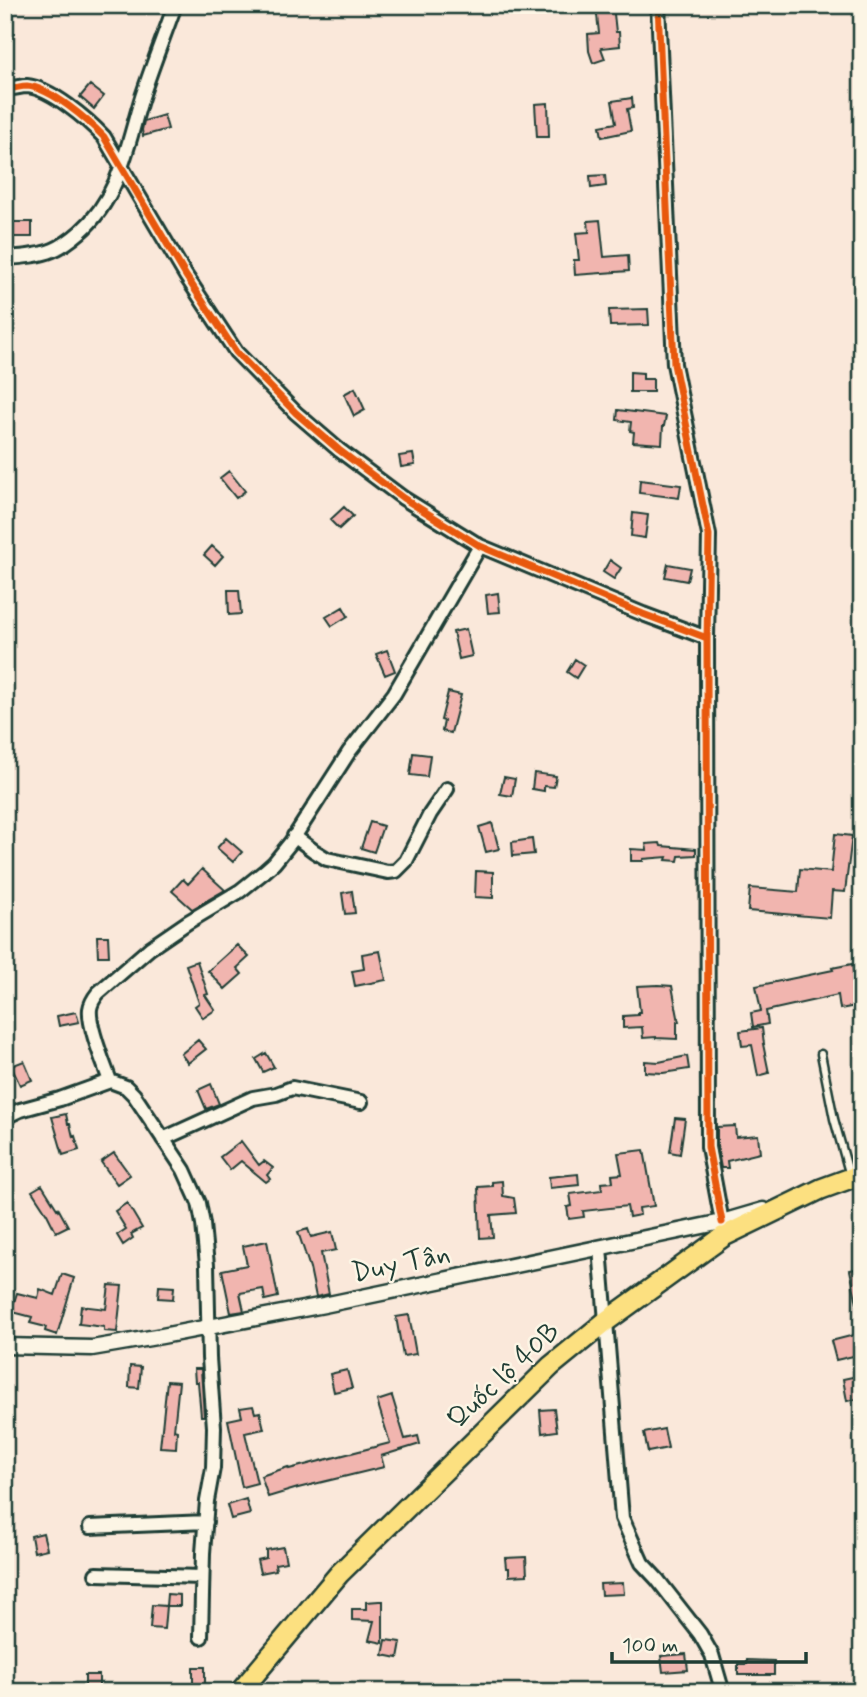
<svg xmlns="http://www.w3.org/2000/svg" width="867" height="1697" viewBox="0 0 867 1697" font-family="Mynerve,sans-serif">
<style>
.building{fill:#f1b5af;stroke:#1f3d34;stroke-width:2}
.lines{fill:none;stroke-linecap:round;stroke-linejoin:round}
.service-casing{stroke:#1f3d34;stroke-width:11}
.minor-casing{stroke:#1f3d34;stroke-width:18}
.tertiary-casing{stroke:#1f3d34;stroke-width:19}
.trunk-casing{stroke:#1f3d34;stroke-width:24}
.service{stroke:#fcf5e5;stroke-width:6}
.minor{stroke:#fcf5e5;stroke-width:12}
.tertiary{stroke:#fcf5e5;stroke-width:14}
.trunk{stroke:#fce080;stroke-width:19}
.cycleway-casing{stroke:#fcf5e5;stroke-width:11}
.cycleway{stroke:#e8590c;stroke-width:7}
.labels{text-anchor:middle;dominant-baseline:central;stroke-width:5;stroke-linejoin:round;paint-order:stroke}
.street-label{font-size:28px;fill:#1f3d34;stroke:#fcf5e5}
</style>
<rect width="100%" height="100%" fill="#fae8da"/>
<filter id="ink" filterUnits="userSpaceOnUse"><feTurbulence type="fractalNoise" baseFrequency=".0143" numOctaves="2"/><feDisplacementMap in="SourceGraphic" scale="14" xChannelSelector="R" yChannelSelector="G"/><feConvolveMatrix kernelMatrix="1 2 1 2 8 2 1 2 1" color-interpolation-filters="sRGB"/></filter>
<g filter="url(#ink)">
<!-- building -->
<path class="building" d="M607,5h6l3,27h3l1,14 -19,2 4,11 -12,4 -4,-12 -1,-17 11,-1 -3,-27z
M90,85l14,11 -10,13 -14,-12z
M632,98l1,10 -6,1 4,22 -29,6 -2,-11 16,-3 -4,-22z
M548,103l1,34h-12l-2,-33z
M164,115l4,14 -25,7 -1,-6 2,-9z
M605,175l1,11 -15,2 -1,-12z
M600,220l4,37 24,-2 1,16 -54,4 -1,-15h5l-3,-27 13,-1 -1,-11z
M7,222h25v15h-25z
M648,309l1,16 -39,1 -1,-16z
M630,372l13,1v6h10v13h-23z
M355,388l10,22 -11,6 -10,-22z
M618,410l48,6 -2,10h-1l-1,18 -29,-2 1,-10 -4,-1 1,-9 -14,-2z
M413,454l2,11 -14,2 -2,-11z
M229,471l16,20 -9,7 -16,-20z
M640,480l41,5 -2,13 -40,-5z
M344,507l9,9 -14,13 -9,-9z
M633,513l15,2 -3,23 -14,-2z
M212,546l11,10 -8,9 -11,-10z
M610,560l11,8 -7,11 -11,-7z
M668,564l22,4 -3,13 -22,-4z
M228,590h11l2,24 -12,1z
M498,593l2,19 -12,1 -2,-18z
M343,607l5,9 -16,10 -6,-9z
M466,629l6,27 -13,3 -6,-27z
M387,650l8,21 -10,4 -9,-21z
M575,659l9,6 -8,13 -9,-6z
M448,692l13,3 -10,38 -9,-2 2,-10 -3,-1z
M413,753l17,2 -3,22 -17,-2z
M534,773l22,3 -2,11 -10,-1v5l-12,-2z
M504,777l11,2 -3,17 -12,-2z
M370,822l13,4 -9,26 -13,-4z
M492,823l7,26 -13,3 -7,-25z
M835,834l17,2 -7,56 -13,-1 -2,27 -82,-7 2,-23 48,4 2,-23 31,3z
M226,838l16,14 -9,10 -16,-14z
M532,839l2,15 -21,2 -1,-14z
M660,843l1,3 35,3v6l-17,1 -1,5 -12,-1 1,-3 -24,2v2h-12v-12l16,1 -1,-6z
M202,869l23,21 -33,19 -20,-18 11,-12 5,5z
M476,871l17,1v26l-18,-1z
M352,891l3,22 -10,1 -3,-21z
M97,936h11l1,20h-11z
M237,945l12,12 -12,11 5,6 -17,15 -17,-18z
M380,951l6,29 -31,6 -3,-15 12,-2 -2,-15z
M197,961l11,33 -3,1 10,15 -12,8 -8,-12 4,-3 -13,-38z
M852,964l9,41 -21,4 -2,-14 -72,16 2,13 -15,3 -2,-14 10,-2 -5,-25 77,-16 -1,-2z
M658,985l14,1 7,36h-2v17l-21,-1v-1l-13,1 -1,-11 -19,1v-12l15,-1v-3h2l-3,-26z
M76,1012l3,10 -20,4 -2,-10z
M762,1028l2,16h-1l6,29 -11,3 -6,-31 -10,1 -2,-15z
M198,1040l8,9 -18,14 -7,-9z
M266,1053l8,14 -11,5 -7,-13z
M687,1056l2,13 -26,4 -18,-1v-11l14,1z
M24,1061l8,19 -12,5 -9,-19z
M211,1084l8,20 -13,5 -8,-19z
M66,1114l2,10h2l3,13 2,-1 4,14 -16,5 -11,-38z
M675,1118l10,1 -5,35 -10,-2z
M735,1126l1,11 22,-2 2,18 -33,8 1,7h-7l-4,-22v-19z
M241,1141l18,24 5,-4 9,7 -6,7 3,4 -4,3 -25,-21 -11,9 -10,-13z
M644,1150l10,56 -15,2 1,7 -11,2 -2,-11 -44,5 1,6 -15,2 -2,-12 5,-1 -2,-12 32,-4 -1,-7 12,-1 -1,-7 10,-1 -4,-21z
M114,1153l16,22 -13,9 -16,-22z
M578,1174l1,11 -29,3 -1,-11z
M502,1181l1,15 11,2 2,15 -25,2 2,22 -13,1 -2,-51 14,-1v-4z
M42,1185l15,24 1,-1 10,18 -12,6 -9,-18 -15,-23z
M127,1203l15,25 -11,6 2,4 -10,7 -6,-10 9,-6 -11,-18z
M308,1229l3,8 21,-5 4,18 -15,3 8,41 -13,3 -6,-29 -12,-36z
M267,1241l11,56 -13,3 -2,-11 -23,4 4,18 -13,2 -9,-43 25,-5 -4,-19z
M862,1268v35l-5,1 -7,-34z
M62,1274l12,4 -17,57 -12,-4 1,-4 -16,-4 2,-6 -27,-7v-11l9,3 3,-9 21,5 2,-9 15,6z
M109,1285l13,1 -5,46 -13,-1v-4l-25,-3 2,-18 25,3z
M159,1286l15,1 -1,12 -15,-1z
M409,1315l7,39 -13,2 -7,-39z
M862,1333v21l-26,6 -5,-19z
M130,1366l11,1 -2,21 -10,-1z
M194,1369h7l3,47h-3l-3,-34h-3z
M347,1370l5,18 -18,4 -4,-18z
M862,1375v23l-15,3 -4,-22z
M167,1381l12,1 -5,48 3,1 -1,17 -16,-1z
M392,1396l13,43 13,-3 2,8 -39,12 3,11 -86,21 -30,9 -7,-21 27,-9 1,2 101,-26 -13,-42z
M253,1406l2,7 5,-1 4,17 -19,4 12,50 -15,4 -14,-67 14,-3 -2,-9z
M554,1409l3,22 -15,2 -2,-23z
M664,1429l4,19 -20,4 -4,-19z
M246,1499l4,15 -19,5 -4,-14z
M43,1533l4,16 -13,3 -3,-16z
M283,1547l3,15 -11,2 1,6 -16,3 -3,-13 9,-2v-8z
M526,1557l1,18 -18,1v-8h-3l-1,-10z
M623,1583l1,11 -23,1 -1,-11z
M167,1594l13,1v11h-14z
M379,1601h4v42l-14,-3 5,-19 -22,-1v-11h14v-7z
M152,1605l14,1 -2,23 -14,-1z
M386,1640l15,2 -3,16 -15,-3z
M686,1654l2,16 -25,2 -2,-16z
M747,1660l27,1v14h-36v-11h9z
M193,1667h12v22h-12z
M85,1675h14v14h-14z"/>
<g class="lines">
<defs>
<path id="service" d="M821,1054l13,65 16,57"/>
<path id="minor" d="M658,5l16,359 35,171 -2,103 1,509 14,75
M5,87c9,3 13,-1 22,-1 24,2 61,34 77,51l82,139 50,76 60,61 43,37 64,48 77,48 163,68 64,24
M5,258c15,-1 34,-2 48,-8 10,-4 19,-11 27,-18 40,-35 47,-87 62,-135 10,-31 22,-61 33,-92
M294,836l20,15 13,8 61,13 8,-1 10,-10 24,-47 17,-25
M110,1081c-6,-17 -22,-55 -20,-72 1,-7 4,-11 8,-16l52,-45 38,-26 52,-31 25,-20 9,-8 17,-21 58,-90 45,-58 86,-148
M5,1117l15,-7 40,-11 50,-18 16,6 8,8 50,75 15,33 4,21 4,41 2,93 5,69 -1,41 -6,33 -4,52 -2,84
M163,1139l90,-41 23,-4 16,-6 69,14
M600,1248l22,270 20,45 15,16 43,55 12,21 9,31 -1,6
M90,1527l116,-5
M96,1574l106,3"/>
<path id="tertiary" d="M5,1346l87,2 70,-12 162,-31 398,-83 41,-12"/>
<path id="trunk" d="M240,1692l99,-118 212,-208 54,-44 119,-86 97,-47 41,-15"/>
</defs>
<!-- service casing -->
<use href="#service" class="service-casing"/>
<!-- minor casing -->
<use href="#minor" class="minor-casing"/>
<!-- tertiary casing -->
<use href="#tertiary" class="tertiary-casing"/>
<!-- trunk casing -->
<use href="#trunk" class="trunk-casing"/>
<!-- service -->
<use href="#service" class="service"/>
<!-- minor -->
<use href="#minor" class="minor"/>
<!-- tertiary -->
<use href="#tertiary" class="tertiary"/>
<!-- trunk -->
<use href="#trunk" class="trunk"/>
<defs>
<path id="cycleway" d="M658,5l16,359 35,171 -2,103 1,509 14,75
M5,87c9,3 13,-1 22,-1 24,2 61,34 77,51l82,139 50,76 60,61 43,37 64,48 77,48 163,68 64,24"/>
</defs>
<!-- cycleway casing -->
<use href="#cycleway" class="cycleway-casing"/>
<!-- cycleway -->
<use href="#cycleway" class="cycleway"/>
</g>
</g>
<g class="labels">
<!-- street labels -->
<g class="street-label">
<text transform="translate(401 1264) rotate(-12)">Duy Tân</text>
<text transform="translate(504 1376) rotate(-43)">Quốc lộ 40B</text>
</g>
</g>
<!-- margin -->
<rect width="867" height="1697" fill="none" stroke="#fcf5e5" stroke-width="28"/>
<rect x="14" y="14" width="839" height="1669" fill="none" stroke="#1f3d34" stroke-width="2.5" filter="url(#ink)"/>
<!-- scale -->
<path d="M612 1652v10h194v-10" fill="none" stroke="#1f3d34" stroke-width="3.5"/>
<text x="622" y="1652" font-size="21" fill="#1f3d34" stroke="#fcf5e5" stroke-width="5" paint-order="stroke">100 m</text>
</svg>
